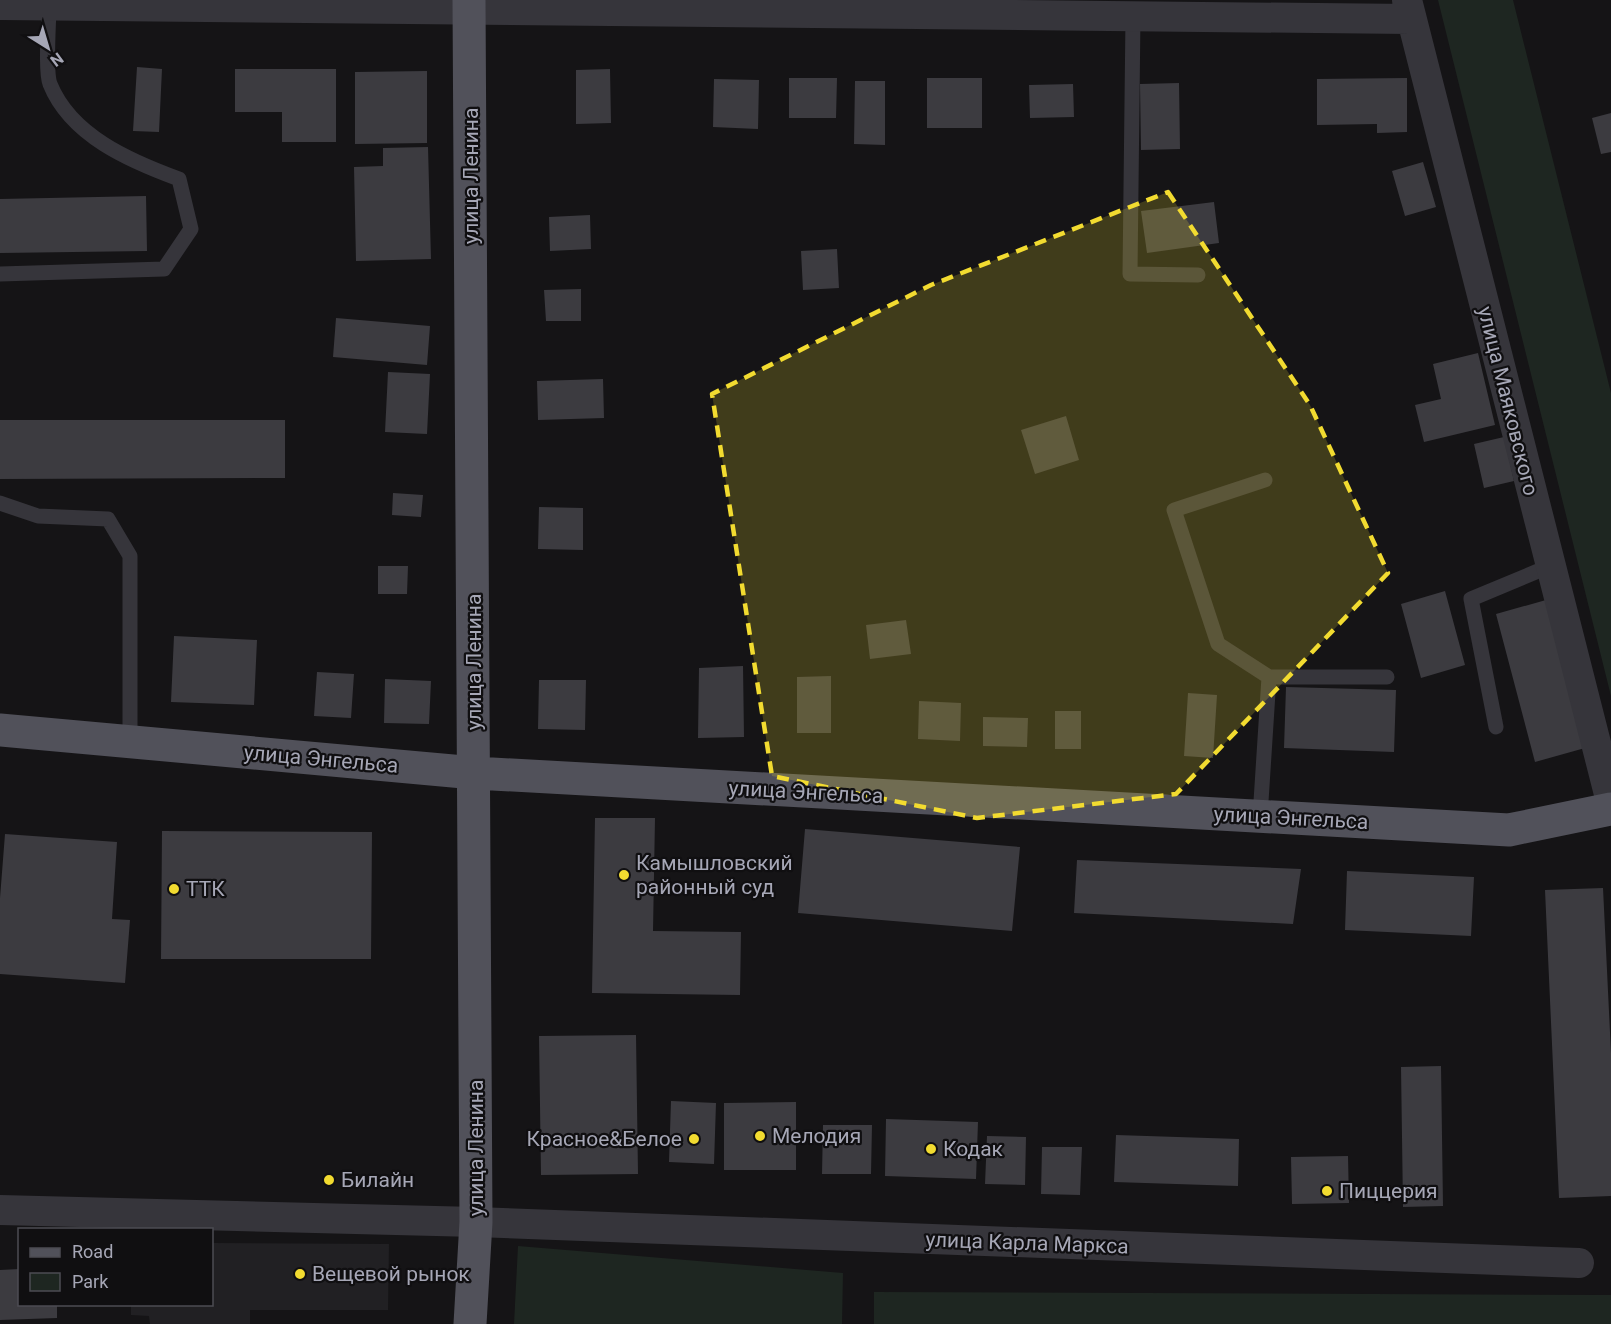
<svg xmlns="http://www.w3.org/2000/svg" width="1611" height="1324" viewBox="0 0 1611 1324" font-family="Roboto,sans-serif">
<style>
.built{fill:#212023}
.green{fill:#1e2621}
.building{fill:#3c3b40}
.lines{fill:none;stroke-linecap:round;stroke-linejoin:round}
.service{stroke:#36353b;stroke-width:15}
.minor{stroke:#36353b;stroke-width:30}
.primary{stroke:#51515a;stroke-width:33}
.marked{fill:#f2db30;fill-opacity:0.2;stroke:#f2db30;stroke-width:4.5;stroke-dasharray:12 8;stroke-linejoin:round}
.poi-dot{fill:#f2db30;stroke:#100f11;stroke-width:2}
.labels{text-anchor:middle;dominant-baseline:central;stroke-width:4.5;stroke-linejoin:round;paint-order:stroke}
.street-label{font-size:21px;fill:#a6a7b6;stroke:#100f11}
.poi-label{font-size:21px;fill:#a6a7b6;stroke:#100f11;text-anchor:start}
</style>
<rect width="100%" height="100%" fill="#151416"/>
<!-- built -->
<path class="built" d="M212,1243l177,1 -1,66h-138v14h-100l-1,-8 -18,-1v-10l81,-1z"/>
<!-- green -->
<path class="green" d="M1438,0h75l98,393v303z
M518,1246l325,27 -1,51h-328z
M874,1292l737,3v29h-737z"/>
<!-- building -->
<path class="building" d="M137,67l25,2 -3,63 -26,-1z
M235,69h101v73h-54v-30h-47z
M610,69l1,54 -35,1v-54z
M427,71v72l-72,1v-72z
M789,78h48l-1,40h-47z
M927,78h55v50h-55z
M1407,78v54l-30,1v-9l-60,1v-46z
M714,79l45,1 -1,49 -45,-2z
M855,81h30v64l-31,-1z
M1179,83l1,66 -39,1 -1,-66z
M1073,84l1,33 -44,1 -1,-33z
M1611,113v39l-10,2 -9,-36z
M428,147l3,112 -75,2 -2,-94 29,-1v-18z
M1423,162l13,45 -31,9 -13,-45z
M146,196l1,55 -147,2v-54z
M1214,202l5,41 -72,10 -6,-42z
M590,215l1,34 -41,2 -1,-34z
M837,249l2,39 -36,2 -2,-39z
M581,289v32h-35l-2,-31z
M336,318l94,8 -3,39 -94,-8z
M1478,353l17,72 -71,17 -9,-37 26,-6 -8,-35z
M388,372l42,2 -3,60 -42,-2z
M603,379l1,39 -66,2 -1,-39z
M1066,416l13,44 -44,14 -14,-44z
M0,420h285v58l-285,1z
M1504,437l10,44 -30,7 -10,-44z
M393,493l30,2 -2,22 -29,-2z
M539,507l44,1v42l-45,-1z
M378,566h30l-1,28h-29z
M1445,591l20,74 -44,13 -20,-74z
M1546,600l39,148 -50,14 -39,-148z
M906,620l5,34 -41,5 -4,-34z
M174,636l83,4 -3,65 -83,-3z
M743,666l1,71 -46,1 1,-70z
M317,672l37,2 -3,44 -37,-2z
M831,676v57h-34v-56z
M385,679l46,2 -2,43 -45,-1z
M539,680h47l-1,50 -47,-1z
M1286,687l110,3 -2,62 -110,-4z
M1188,693l29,2 -4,63 -29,-2z
M919,701l42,2 -1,38 -42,-2z
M1055,711h26v38h-26z
M983,717l45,1 -1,29 -44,-1z
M595,818h60l-2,113 88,1 -1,63 -148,-2z
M805,829l215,18 -8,84 -214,-18z
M162,831l210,1 -1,127h-210z
M5,834l112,8 -5,77 18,1 -5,63 -125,-9v-76z
M1077,860l224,9 -8,55 -219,-11z
M1347,871l127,6 -3,59 -126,-6z
M1603,888l8,165v143l-52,2 -14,-308z
M636,1035l2,139 -97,1 -2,-139z
M1441,1066l2,140 -40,1 -2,-140z
M671,1101l45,2 -2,61 -45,-2z
M796,1102v68h-72v-67z
M886,1119l92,3 -2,57 -91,-3z
M823,1125h49l-1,49h-49z
M1116,1135l123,4 -1,47 -124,-4z
M987,1136l39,1 -1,48 -40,-1z
M1042,1147h40l-2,48 -39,-1z
M1348,1156l1,47 -57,1 -1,-47z
M20,1269v35h37v14l-57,2v-50z"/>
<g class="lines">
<!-- service -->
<path class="service" d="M1133,16l-3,258 68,1
M0,274l164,-5 27,-40 -12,-50c-49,-18 -108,-43 -129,-95 -5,-13 -1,-62 -1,-79
M1265,480l-91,30 44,134 51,33
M0,503l38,13 70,3 22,37v186
M1496,727l-25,-128 79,-33
M1260,817l9,-140h118"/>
<!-- minor -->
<path class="minor" d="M1407,0l204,802
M0,5l1410,14
M0,1210l476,12 1103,41"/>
<!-- primary -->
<path class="primary" d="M469,0l7,1222 -6,102
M0,730l475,43 1034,57 102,-21"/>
</g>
<!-- marked area -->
<path class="marked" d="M1168,192l142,213 78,168 -212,221 -199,24 -205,-42 -60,-382 219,-109z"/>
<!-- markers -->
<g class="poi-dot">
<circle cx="624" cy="875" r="6"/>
<circle cx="174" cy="889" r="6"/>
<circle cx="760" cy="1136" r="6"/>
<circle cx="694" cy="1139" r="6"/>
<circle cx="931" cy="1149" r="6"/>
<circle cx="329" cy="1180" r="6"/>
<circle cx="1327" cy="1191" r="6"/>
<circle cx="300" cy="1274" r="6"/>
</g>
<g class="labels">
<!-- street labels -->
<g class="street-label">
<text transform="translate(471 176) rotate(-90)">улица Ленина</text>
<text transform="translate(1508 401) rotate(76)">улица Маяковского</text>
<text transform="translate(474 662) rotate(-90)">улица Ленина</text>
<text transform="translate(321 759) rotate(5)">улица Энгельса</text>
<text transform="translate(806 792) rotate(3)">улица Энгельса</text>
<text transform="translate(1291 818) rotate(3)">улица Энгельса</text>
<text transform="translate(476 1148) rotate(-90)">улица Ленина</text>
<text transform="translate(1027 1243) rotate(2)">улица Карла Маркса</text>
</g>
<!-- poi labels -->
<g class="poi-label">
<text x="636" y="863">Камышловский<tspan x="636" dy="24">районный суд</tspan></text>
<text x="186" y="889">ТТК</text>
<text x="772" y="1136">Мелодия</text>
<text x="682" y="1139" text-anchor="end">Красное&amp;Белое</text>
<text x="943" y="1149">Кодак</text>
<text x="341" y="1180">Билайн</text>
<text x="1339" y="1191">Пиццерия</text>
<text x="312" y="1274">Вещевой рынок</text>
</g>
</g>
<!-- legend -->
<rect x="18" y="1228" width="195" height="78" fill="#100f11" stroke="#4c4c53" stroke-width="1.5"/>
<rect x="30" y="1248" width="30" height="9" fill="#51515a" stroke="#4c4c53" stroke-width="1.5"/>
<text x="72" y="1258" font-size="18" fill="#a6a7b6">Road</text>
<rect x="30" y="1273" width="30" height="18" fill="#1e2621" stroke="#4c4c53" stroke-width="1.5"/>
<text x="72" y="1288" font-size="18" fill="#a6a7b6">Park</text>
<!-- north arrow -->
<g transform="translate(48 48) rotate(143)" stroke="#100f11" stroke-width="4.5" paint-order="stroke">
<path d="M0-4.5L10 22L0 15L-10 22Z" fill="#a6a7b6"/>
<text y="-9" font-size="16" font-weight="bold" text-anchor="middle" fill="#a6a7b6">N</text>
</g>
</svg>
